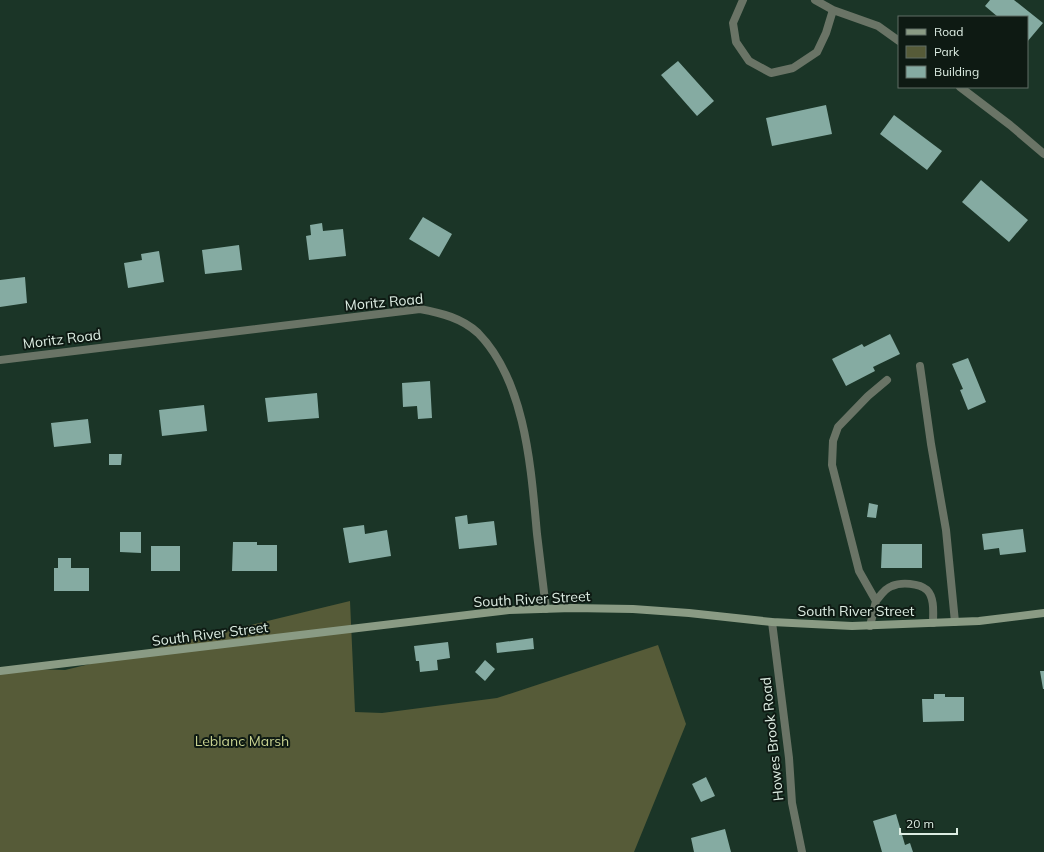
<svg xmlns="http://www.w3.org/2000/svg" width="1044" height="852" viewBox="0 0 1044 852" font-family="Mulish,sans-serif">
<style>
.green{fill:#565b38}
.building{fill:#85aba2}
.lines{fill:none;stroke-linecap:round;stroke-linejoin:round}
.lane{stroke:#6a7466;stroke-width:8}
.street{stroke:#6a7466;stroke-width:8}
.secondary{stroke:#8a9b84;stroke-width:8}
.labels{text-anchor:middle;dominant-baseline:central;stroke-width:4;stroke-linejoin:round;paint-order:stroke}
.street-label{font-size:14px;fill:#ddede3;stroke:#0e1a13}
.park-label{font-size:14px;fill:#c7d190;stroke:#0e1a13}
</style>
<rect width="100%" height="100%" fill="#1b3527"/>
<!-- green -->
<path class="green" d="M350,601l5,111 27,1 115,-15 161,-53 28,79 -52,128h-634v-184l65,2z"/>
<!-- building -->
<path class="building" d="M990,0h24l29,23 -16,19v-25h-29l-13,-11z
M678,61l36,40 -17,15 -36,-41z
M826,105l6,29 -60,12 -6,-28z
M894,115l48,36 -15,19 -47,-36z
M981,180l47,40 -19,22 -47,-40z
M423,217l29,17 -13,23 -30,-18z
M322,223l1,8 20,-2 3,27 -37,4 -3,-24 5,-1 -1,-10z
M239,245l3,25 -37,4 -3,-24z
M159,251l5,31 -36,6 -4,-25 18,-3 -1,-6z
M25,277l2,26 -27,4v-27z
M890,334l10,20 -27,13 2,4 -29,15 -14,-27 30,-15 2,3z
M968,358l18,44 -18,8 -8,-20 3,-1 -11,-25z
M430,381l2,37 -14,1 -1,-13 -14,1 -1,-24z
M317,393l2,25 -51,4 -3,-24z
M204,405l3,26 -45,5 -3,-26z
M88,419l3,24 -37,4 -3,-24z
M109,454h13l-1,11h-12z
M869,503l9,2 -2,13 -9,-1z
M467,515l1,9 26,-3 3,24 -38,4 -4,-32z
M364,525l1,9 22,-4 4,26 -42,7 -6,-35z
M1023,529l3,23 -26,3 -1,-7 -15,2 -2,-16z
M120,532h21v21l-21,-1z
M233,542h24v3h20v26h-45z
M882,544h40v24h-41z
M151,546h29v25h-29z
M58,558h13v10h18v23h-35v-23h4z
M533,638l1,11 -37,4 -1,-10z
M448,642l2,16 -13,2 1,10 -18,2 -1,-11h-3l-2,-15z
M485,660l10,9 -10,12 -10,-9z
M1040,671h4v18h-1z
M934,694h11v3h19v24l-41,1 -1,-23h12z
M706,777l9,19 -14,6 -9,-18z
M896,814l9,31 5,-2 3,9h-31l-9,-31z
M725,829l6,23h-37l-3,-14z"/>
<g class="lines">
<!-- lane -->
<path class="lane" d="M876,601c4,-5 9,-13 16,-15 9,-4 27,-3 35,4 8,8 6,24 6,33
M870,626l6,-25 -17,-30 -27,-106 1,-24 5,-14 30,-31 19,-16"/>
<!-- street -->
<path class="street" d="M743,0l-10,23 3,19 13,19 22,12 22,-5 24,-16 9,-19 7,-23
M815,0l18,10 45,16 21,15
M960,87l50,38 34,29
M0,360l420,-51c21,4 42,9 58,24 48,49 53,136 59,201 3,25 6,50 9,75
M920,366l11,78 15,86 9,92
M772,622l17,136 3,45 10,49"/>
<!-- secondary -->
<path class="secondary" d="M0,671l509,-61 63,-2 61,1 56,4 83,9 80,4 127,-5 65,-8"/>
</g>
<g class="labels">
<!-- street labels -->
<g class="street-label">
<text transform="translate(384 302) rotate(-5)">Moritz Road</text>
<text transform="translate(62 339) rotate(-7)">Moritz Road</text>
<text transform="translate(532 599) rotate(-3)">South River Street</text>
<text x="856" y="611">South River Street</text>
<text transform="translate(210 634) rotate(-7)">South River Street</text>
<text transform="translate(772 739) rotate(-96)">Howes Brook Road</text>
</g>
<!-- park labels -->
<g class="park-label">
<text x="242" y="741">Leblanc Marsh</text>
</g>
</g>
<!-- legend -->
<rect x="898" y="16" width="130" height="72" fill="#0e1a13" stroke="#616e66"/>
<rect x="906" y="29" width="20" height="6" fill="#8a9b84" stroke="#616e66"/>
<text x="934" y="36" font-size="12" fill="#ddede3">Road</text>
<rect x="906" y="46" width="20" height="12" fill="#565b38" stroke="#616e66"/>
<text x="934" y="56" font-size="12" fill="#ddede3">Park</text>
<rect x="906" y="66" width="20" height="12" fill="#85aba2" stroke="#616e66"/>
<text x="934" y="76" font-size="12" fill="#ddede3">Building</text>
<!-- scale -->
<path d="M900 828v6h57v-6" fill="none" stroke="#ddede3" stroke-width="2"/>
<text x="906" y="828" font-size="12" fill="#ddede3" stroke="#0e1a13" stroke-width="3" paint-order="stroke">20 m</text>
</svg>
